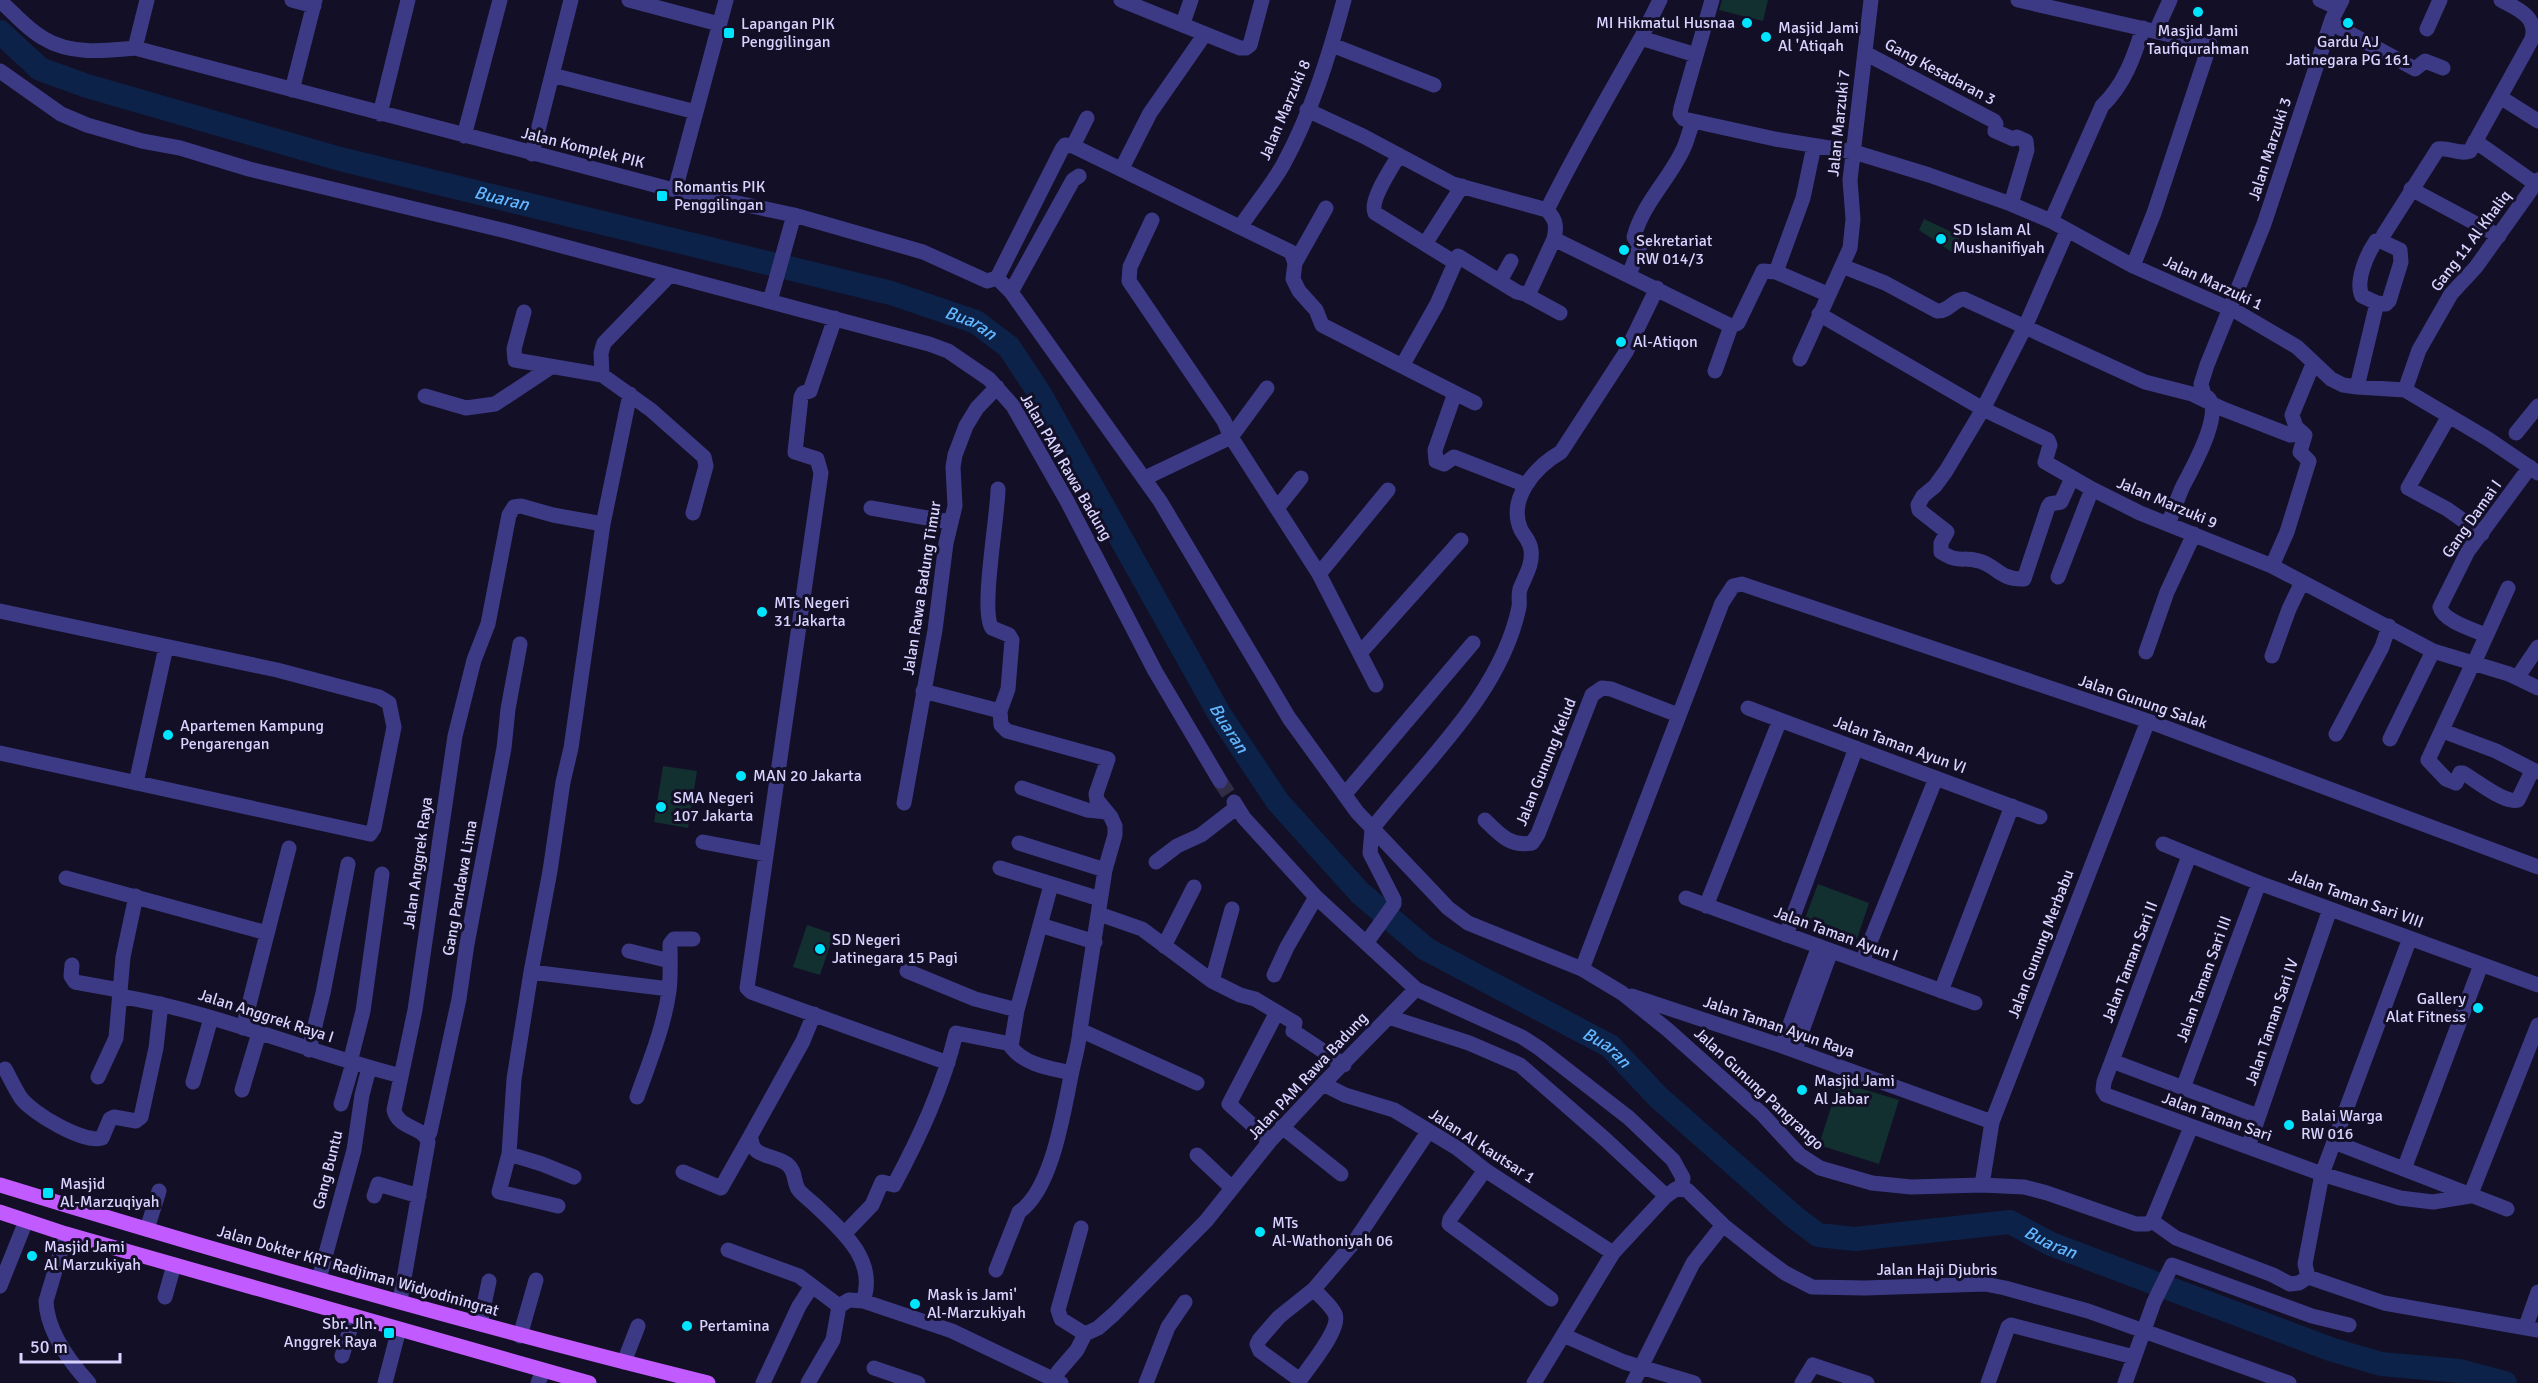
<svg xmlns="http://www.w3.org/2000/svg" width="2538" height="1383" viewBox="0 0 2538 1383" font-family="Signika,sans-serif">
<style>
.green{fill:#12302f}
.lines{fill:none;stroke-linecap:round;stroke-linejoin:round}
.river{stroke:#0c2248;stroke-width:24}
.minor-tunnel{stroke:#312d47;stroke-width:15;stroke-dasharray:15 8;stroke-linecap:butt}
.minor{stroke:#3d3a85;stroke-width:15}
.major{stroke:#c25bff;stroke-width:15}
.poi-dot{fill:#00e5ff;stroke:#130f26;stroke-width:2}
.labels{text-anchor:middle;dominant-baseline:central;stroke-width:6;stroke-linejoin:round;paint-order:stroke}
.poi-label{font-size:16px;fill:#d9d4ff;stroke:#130f26;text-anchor:start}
.street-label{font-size:16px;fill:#d9d4ff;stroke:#130f26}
.water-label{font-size:18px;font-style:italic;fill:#62b6ff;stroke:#130f26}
</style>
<rect width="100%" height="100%" fill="#130f26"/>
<!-- green -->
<path class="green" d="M1722,0h46l-5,21 -44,-11z
M1924,219l36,17 -7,17 -34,-23z
M663,766l34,5 -9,57 -34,-6z
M1818,884l51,19 -12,36 -53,-18z
M807,925l27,9 -14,41 -27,-8z
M1839,1082l60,18 -20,64 -60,-19z"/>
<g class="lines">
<!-- river -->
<path class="river" id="s1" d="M0,32l40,37 47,17 253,73 551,134 85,29 33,25 31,47 180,321 58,87 82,91 66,56 184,97 48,51 135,119 25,19 37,4 155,-17 41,22 279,105 51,15 79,7 45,12"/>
<!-- minor-tunnel -->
<path class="minor-tunnel" d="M1220,781l14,21"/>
<!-- minor -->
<path class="minor" d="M292,0l22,6
M629,0l90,24
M1121,0l119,48h6l4,-3 12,-45
M1712,0l-31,108 -1,6 4,5 91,20 79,13 75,23 82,29 40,17 82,45 106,47 58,34 34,32 12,6 14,2 48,3 83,49 50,34
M2018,0l192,44 -56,169 -21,53
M2320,0l18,8
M0,1c14,12 27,28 43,37 27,17 62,13 92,10l531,140 128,27 129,37 64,29 10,-3 65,-129 3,-4 8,1 218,106 4,11 -2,16 6,12 17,19 6,15 80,41 35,-62 21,-48 59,36 8,2 5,-3 24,-52 177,87 7,-3 25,-52 13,1 51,22
M1183,23l8,-23
M2331,23l84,46 10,-8 18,7
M2427,29l13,-29
M2156,31l14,-31
M1641,38l19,-38
M1332,45l102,40
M135,48l12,-48
M1865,53l129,68 2,3 -1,7 18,8 4,-2 9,4 1,9 -16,54
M0,71l61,43 26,11 55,16 38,7 69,21 257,62 423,113 19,7 41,28 24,27 54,95 88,170 65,110
M552,75l144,37
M292,90l23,-90
M2500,97l38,24
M1307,110l56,26 90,48 94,26c9,10 10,16 7,29
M380,114l28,-114
M464,136l36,-136
M2475,141l61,43
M1073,146l14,-28
M532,154l39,-154
M1399,155c-7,13 -30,45 -24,58l79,49
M1122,168l28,-55 55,-79
M2411,189l88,47
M675,190l51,-190
M1547,210c29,-59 62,-115 94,-172l55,17
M1152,220l-22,47 -1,14 95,140 7,16 88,137 57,111
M2051,221l51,-115c22,-21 32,-49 41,-78
M1241,226c13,-20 30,-40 42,-61 28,-51 46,-109 61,-165
M2067,231l-42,96 -42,82 -37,62 -11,15 -12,10 -5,9 1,5 28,22 -6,11v9c19,12 20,4 38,9 17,4 20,19 45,18l24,-72 2,-3 11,-2 11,-24
M1425,244l37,-58
M1295,263l31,-55
M1842,266l43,17 52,28c12,1 17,-12 27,-12l181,83 47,12 31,15 67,26h2l4,-8
M1776,272l27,-74 11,-52
M1629,275l11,-29 -6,-9c9,-35 38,-60 51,-92 3,-8 5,-16 8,-23
M997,278l14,14 149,209 129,217 68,94 91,96 20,15 114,46 40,24 46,37 94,84 38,41 20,13 52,15 39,4 71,-2 42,2 23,6 89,31h11l5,-3 39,-94
M1500,281l11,-20
M1011,292l62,-112 6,-4
M1525,294l35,19
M770,301l24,-86
M2377,303l-15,-7c-7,-15 5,-42 14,-55h5
M524,312l-10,37 1,11 87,15 49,35 53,47 2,9 -13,47
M1819,314l164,95 65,31 2,5 -5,17 47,27 48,24 132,53 161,85 76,23 29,14
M835,318l-25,73 -7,2 -2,4 -6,55 22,7 4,14 -74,515 4,4 197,71
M1800,359l50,-111 3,-29 -3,-39 21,-180
M1402,366l53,27 -20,57 1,11 8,3 10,-7 72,28
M1715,371l16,-45
M602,375l-1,-22 3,-10 65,-67
M2357,387l20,-84 9,1 3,-3 12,-39 -1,-12 -19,-9 3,-7 54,-85c11,-2 22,6 32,2l62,-112c6,-22 -14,-30 -31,-39
M2405,390l14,-40 32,-56 25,-27 62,-87
M1455,393l20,10
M425,396l41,12 29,-4 56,-37
M2449,416l-41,72 39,21 35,25
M2296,427l-4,-12 21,-51
M2516,433l22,-27
M1145,478l86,-41 36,-49
M998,489c0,26 -18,123 -6,139l17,7 3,5 -4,49 -8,22 1,14 6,6 101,28 -12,35 1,6 14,17 4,9v9l-10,35 -25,160 117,53
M1278,507l23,-29
M871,508l79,14
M2168,524c5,-12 9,-24 14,-36 8,-16 47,-82 22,-93l-3,-11 6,-19 57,-141 68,-205 10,-19
M2272,566l15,-34 22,-71 -9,-9 5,-17 -9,-8
M1319,574l69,-84
M2058,577l34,-88
M0,611l277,59 102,27 10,6 5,24 -20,101 -4,6 -370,-81
M2486,635c-12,-5 -43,-14 -46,-28l28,-56 62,-84
M1361,652l100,-112
M2146,652l21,-60 27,-58
M2272,656l17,-47 13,-27
M2473,663l-45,97 18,19 10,4 4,-10h3c13,7 41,31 55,27l13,-27 4,-2 3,1
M2474,663l34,-75
M2517,678l21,-31
M923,691l77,20
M1748,708l292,109
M2443,731l53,20 39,20
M2336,734l46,-87 7,-21
M2390,739l43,-88
M136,783l30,-136
M1022,788l65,22 20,2
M1345,794l128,-151
M1234,802l10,16 72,79 100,92 106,48 17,11 90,70 44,42 10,18 -2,10
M904,803l31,-173 11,-87 9,-37 -2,-39 2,-12 11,-29 11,-18 20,-21
M1485,820c14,14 25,27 47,23l6,-9 54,-139 10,-7 9,1 67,26
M703,842l63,12
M1019,843l86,27
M2163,844l96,39 279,102
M2189,856l-85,226 -1,8 3,5 216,79 78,24 33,4 37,-6
M1156,862l21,-16 24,-11 36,-28
M1000,868l100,31
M66,878l201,55
M1051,885l-34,125 -6,37c14,18 39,21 60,26
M1686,898l289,105
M1706,906l74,-186
M1099,914l43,15 70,52 28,14 15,4 40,24 -2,8 51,34
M1040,925l55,17
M1786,935l70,-187
M2410,938l-88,236 -17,90 3,13 76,26 154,27
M1367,942l27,-38v-4l-24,-47 2,-24c53,-68 129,-135 147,-222 1,-6 -1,-12 1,-18 5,-13 13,-24 11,-39 -1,-9 -6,-13 -10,-20 -14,-31 14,-63 40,-78l65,-100 31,-64
M1164,946l30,-59
M629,951l41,10
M1862,962l74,-184
M72,965l-1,11 4,6 44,8
M1582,969l140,-366 11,-17 9,-2 406,137 390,146
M907,971l68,28 42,11
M531,972l138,17
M1274,975l13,-28 29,-50
M1212,981l20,-72
M1941,991l71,-185
M119,996c97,16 187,56 282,80
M1632,996l150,50 210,76
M1389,1017l80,26 51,22 86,75 60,56
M243,1028l46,-180
M1782,1046l37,-100
M309,1050l14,-57 25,-129
M1795,1050l36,-99
M2112,1061l146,55
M350,1062l13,-51 19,-137
M5,1069c5,9 10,20 16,29 11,15 63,46 81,40l8,-19 4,-2 22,4 5,-4 15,-69 5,-44
M98,1077l18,-39 7,-81 13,-61
M193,1082l18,-64
M1323,1084l22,11 49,15 63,38 28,22 128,83
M2183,1088l76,-205
M242,1090l17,-57
M637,1097c12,-34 27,-70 32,-106 2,-15 1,-32 1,-47l4,-5h19
M341,1104l12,-41
M1282,1127l59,47
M427,1138l3,-6 29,-133 8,-55 37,-196 4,-39 12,-65
M1270,1141l-41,-37 48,-92
M2334,1142l173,67
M2248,1147l82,-238
M509,1154l33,10 32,13
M1197,1155l35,33
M2404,1169l77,-204
M1485,1170l-35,49 -1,5 102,75
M683,1172l38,16 30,-53
M1982,1185l10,-63 156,-401
M374,1196l4,-12 41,12
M2470,1196l68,-171
M558,1206l-59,-14 10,-38 5,-75 17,-107 19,-101 13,-89 8,-34 32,-224 27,-130
M2152,1221l24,17 97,37 17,9 9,-1 9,-6
M1081,1228l-23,82 3,9 24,15
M147,1229l12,-38
M845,1233l27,-28 10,-23 12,3c26,-49 49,-98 62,-152l55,11
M66,1234l-20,67c1,30 23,60 43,82
M728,1250l71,26 40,30
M996,1270l23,-58c34,-23 45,-104 53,-141 3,-14 7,-27 8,-41
M319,1279l35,-129 8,-55 7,-27
M0,1286l26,-65
M165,1297l9,-32
M400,1301l28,-159c-4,-16 -30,-13 -34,-32l21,-100 40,-274 19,-76 14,-36 21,-109 5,-8 7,-1 32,9 50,9
M863,1301l89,30 109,52
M480,1324l9,-43
M2526,1326l12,-34
M1563,1335l61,27 70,21
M520,1336l16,-56
M342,1356l12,-40
M624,1362l14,-36
M874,1368l44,15
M1300,1380l-40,-29 -3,-7 2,-4 20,-23 35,-28 41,-48 73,-109
M385,1383l14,-54
M538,1383l5,-12
M763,1383l36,-77 13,-20
M808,1383l25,-43 6,-34 10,-6 14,1c15,-41 -22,-71 -48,-96 -5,-5 -14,-11 -17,-16 -5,-9 -2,-18 -11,-25 -15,-11 -37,-5 -36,-29l52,-94 11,-27
M1053,1383l5,-11 19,-22 8,-16 13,-6 16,-14 92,-93 64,-80 53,-57 93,-95
M1146,1383l22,-56 17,-25
M1298,1383c8,-13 44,-54 37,-69 -4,-9 -15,-17 -21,-25
M1534,1383l79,-130 53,-57 10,-7 11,1 36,35 39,31 23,17 27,14 53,1 120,-4 20,4 83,23 201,72
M1633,1383l60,-120 30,-38
M1802,1383l11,-18 54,18
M1988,1383l20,-56 3,-2 123,32
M2125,1383l29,-81 18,-37 140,51 37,9"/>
<!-- major -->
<path class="major" d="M0,1185c234,72 470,139 708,198
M0,1212l66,22 523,149"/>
</g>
<!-- markers -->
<g class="poi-dot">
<circle cx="2198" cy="12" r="6"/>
<circle cx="1747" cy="23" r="6"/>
<circle cx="2348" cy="23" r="6"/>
<rect x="723" y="27" width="12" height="12" rx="3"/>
<circle cx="1766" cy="37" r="6"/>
<rect x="656" y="190" width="12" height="12" rx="3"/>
<circle cx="1941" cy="239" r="6"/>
<circle cx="1624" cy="250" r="6"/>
<circle cx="1621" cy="342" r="6"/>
<circle cx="762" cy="612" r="6"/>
<circle cx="168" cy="735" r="6"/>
<circle cx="741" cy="776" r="6"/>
<circle cx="661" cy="807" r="6"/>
<circle cx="820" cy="949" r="6"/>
<circle cx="2478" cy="1008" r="6"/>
<circle cx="1802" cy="1090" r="6"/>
<circle cx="2289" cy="1125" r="6"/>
<rect x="42" y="1187" width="12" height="12" rx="3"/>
<circle cx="1260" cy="1232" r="6"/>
<circle cx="32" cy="1256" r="6"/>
<circle cx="915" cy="1304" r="6"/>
<circle cx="687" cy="1326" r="6"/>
<rect x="383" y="1327" width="12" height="12" rx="3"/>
</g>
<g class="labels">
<!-- poi labels -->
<g class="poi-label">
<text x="1735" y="23" text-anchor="end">MI Hikmatul Husnaa</text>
<text x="741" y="24">Lapangan PIK<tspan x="741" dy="18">Penggilingan</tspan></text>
<text x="1778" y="28">Masjid Jami<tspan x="1778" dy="18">Al 'Atiqah</tspan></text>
<text x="2198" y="31" text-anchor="middle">Masjid Jami<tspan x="2198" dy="18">Taufiqurahman</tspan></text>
<text x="2348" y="42" text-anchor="middle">Gardu AJ<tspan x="2348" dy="18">Jatinegara PG 161</tspan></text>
<text x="674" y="187">Romantis PIK<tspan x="674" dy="18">Penggilingan</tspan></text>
<text x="1953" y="230">SD Islam Al<tspan x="1953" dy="18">Mushanifiyah</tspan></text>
<text x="1636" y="241">Sekretariat<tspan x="1636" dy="18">RW 014/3</tspan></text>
<text x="1633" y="342">Al-Atiqon</text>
<text x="774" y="603">MTs Negeri<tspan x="774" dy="18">31 Jakarta</tspan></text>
<text x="180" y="726">Apartemen Kampung<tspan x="180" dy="18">Pengarengan</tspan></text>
<text x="753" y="776">MAN 20 Jakarta</text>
<text x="673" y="798">SMA Negeri<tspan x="673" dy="18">107 Jakarta</tspan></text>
<text x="832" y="940">SD Negeri<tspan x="832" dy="18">Jatinegara 15 Pagi</tspan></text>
<text x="2466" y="999" text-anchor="end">Gallery<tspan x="2466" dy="18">Alat Fitness</tspan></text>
<text x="1814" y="1081">Masjid Jami<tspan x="1814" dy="18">Al Jabar</tspan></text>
<text x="2301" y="1116">Balai Warga<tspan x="2301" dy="18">RW 016</tspan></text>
<text x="60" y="1184">Masjid<tspan x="60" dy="18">Al-Marzuqiyah</tspan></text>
<text x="1272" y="1223">MTs<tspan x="1272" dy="18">Al-Wathoniyah 06</tspan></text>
<text x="44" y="1247">Masjid Jami<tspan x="44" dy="18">Al Marzukiyah</tspan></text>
<text x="927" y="1295">Mask is Jami'<tspan x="927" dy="18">Al-Marzukiyah</tspan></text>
<text x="377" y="1324" text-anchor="end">Sbr. Jln.<tspan x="377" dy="18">Anggrek Raya</tspan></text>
<text x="699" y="1326">Pertamina</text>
</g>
<!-- street labels -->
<g class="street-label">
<text transform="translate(1940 72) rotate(28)">Gang Kesadaran 3</text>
<text transform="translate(1285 110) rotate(-67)">Jalan Marzuki 8</text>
<text transform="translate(1839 123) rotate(-84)">Jalan Marzuki 7</text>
<text transform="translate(583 148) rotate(14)">Jalan Komplek PIK</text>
<text transform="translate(2270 149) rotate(-72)">Jalan Marzuki 3</text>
<text transform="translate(2471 241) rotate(-53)">Gang 11 Al Khaliq</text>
<text transform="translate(2213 283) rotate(25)">Jalan Marzuki 1</text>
<text transform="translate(1066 467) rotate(60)">Jalan PAM Rawa Badung</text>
<text transform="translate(2167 503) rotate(23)">Jalan Marzuki 9</text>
<text transform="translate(2472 519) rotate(-55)">Gang Damai I</text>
<text transform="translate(922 588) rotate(-81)">Jalan Rawa Badung Timur</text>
<text transform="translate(2143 702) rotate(19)">Jalan Gunung Salak</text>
<text transform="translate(1900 745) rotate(20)">Jalan Taman Ayun VI</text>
<text transform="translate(1546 762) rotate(-68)">Jalan Gunung Kelud</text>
<text transform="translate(418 863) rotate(-82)">Jalan Anggrek Raya</text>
<text transform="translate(460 888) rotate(-80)">Gang Pandawa Lima</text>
<text transform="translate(2356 899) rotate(20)">Jalan Taman Sari VIII</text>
<text transform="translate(1836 934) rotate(20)">Jalan Taman Ayun I</text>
<text transform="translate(2041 944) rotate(-69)">Jalan Gunung Merbabu</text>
<text transform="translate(2130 962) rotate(-69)">Jalan Taman Sari II</text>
<text transform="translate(2204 979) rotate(-70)">Jalan Taman Sari III</text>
<text transform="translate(266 1016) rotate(18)">Jalan Anggrek Raya I</text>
<text transform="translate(2272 1022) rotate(-71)">Jalan Taman Sari IV</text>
<text transform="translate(1779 1027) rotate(19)">Jalan Taman Ayun Raya</text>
<text transform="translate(1308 1076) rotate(-47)">Jalan PAM Rawa Badung</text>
<text transform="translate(1759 1089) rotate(43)">Jalan Gunung Pangrango</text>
<text transform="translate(2217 1117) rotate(20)">Jalan Taman Sari</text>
<text transform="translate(1482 1146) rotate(33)">Jalan Al Kautsar 1</text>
<text transform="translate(328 1170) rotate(-76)">Gang Buntu</text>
<text x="1937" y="1270">Jalan Haji Djubris</text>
<text transform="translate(358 1271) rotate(16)">Jalan Dokter KRT Radjiman Widyodiningrat</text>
</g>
<!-- water labels -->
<g class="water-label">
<text stroke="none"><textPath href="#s1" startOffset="534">Buaran</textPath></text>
<text stroke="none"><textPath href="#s1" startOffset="1020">Buaran</textPath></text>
<text stroke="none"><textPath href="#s1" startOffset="1506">Buaran</textPath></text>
<text stroke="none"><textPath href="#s1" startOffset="2010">Buaran</textPath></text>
<text stroke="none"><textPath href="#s1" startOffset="2532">Buaran</textPath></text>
</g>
</g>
<!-- scale -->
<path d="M21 1353v9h99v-9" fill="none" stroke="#d9d4ff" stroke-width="3"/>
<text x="30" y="1353" font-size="18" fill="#d9d4ff" stroke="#130f26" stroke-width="4.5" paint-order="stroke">50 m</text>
</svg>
